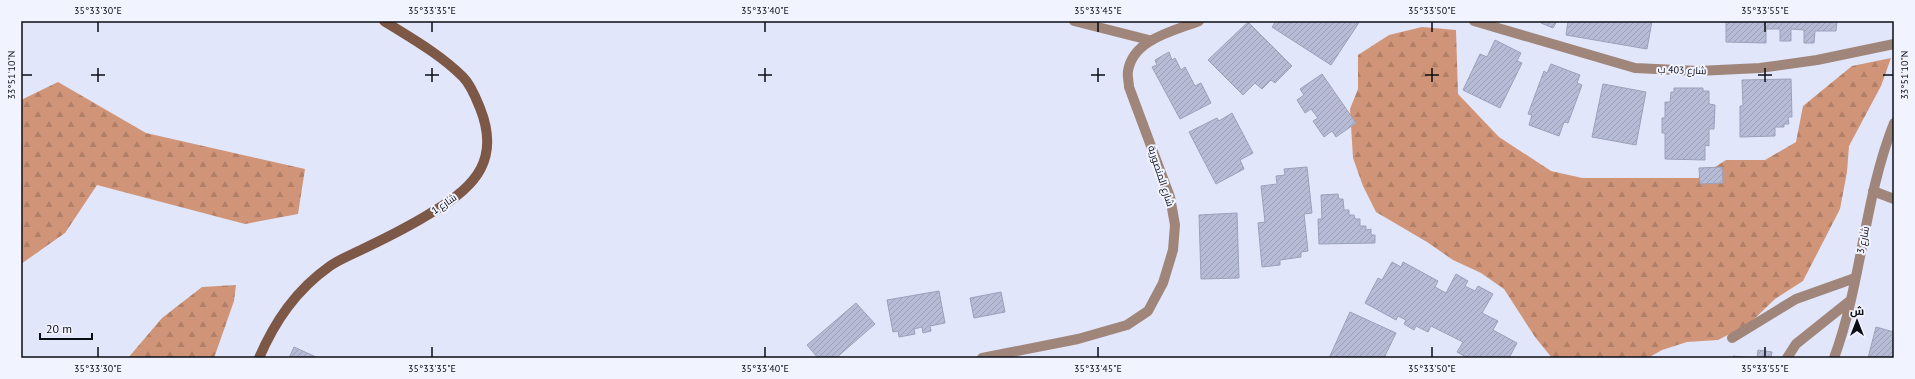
<svg xmlns="http://www.w3.org/2000/svg" width="1915" height="379" viewBox="0 0 1915 379" font-family="'PT Sans',Cairo,sans-serif">
<style>
.forest{fill:url(#forest-firs)}
.building{fill:url(#building-hatch);stroke:#9ca1ba}
.lines{fill:none;stroke-linecap:round;stroke-linejoin:round}
.street{stroke:#a0867a;stroke-width:10}
.secondary{stroke:#7d5847;stroke-width:10}
.ticks{fill:none;stroke:#0b0d15;stroke-width:1.5}
.labels{text-anchor:middle;dominant-baseline:central;stroke-width:4;stroke-linejoin:round;paint-order:stroke}
.street-label{font-size:10px;fill:#0b0d15;stroke:#f1f4ff}
.neatline{fill:none;stroke:#0b0d15;stroke-width:1.5}
.ticks-label{font-size:10px;text-anchor:middle;fill:#0b0d15}
</style>
<defs>
<pattern id="forest-firs" width="22" height="20" patternUnits="userSpaceOnUse"><rect width="22" height="20" fill="#d09578"/><path d="M5 1l3.5 6h-7zM16 11l3.5 6h-7z" fill="#b17f67"/></pattern>
<pattern id="building-hatch" width="6" height="6" patternUnits="userSpaceOnUse"><rect width="6" height="6" fill="#b7bcd6"/><path d="M-1 1l2-2M0 6l6-6M5 7l2-2" fill="none" stroke="#9ca0b7"/></pattern>
</defs>
<rect width="100%" height="100%" fill="#e1e6fb"/>
<!-- forest -->
<path class="forest" d="M1422,27l34,3 2,64 41,43 52,34 31,7h116l28,-18h39l31,-18 7,-36 49,-40 39,-8 -10,28 -32,60 -2,26 -7,37 -37,72 -28,18 -26,25 -31,16 -31,2 -25,8 -14,8h-96l-17,-21 -31,-48 -23,-16 -28,-13 -26,-18 -51,-30 -13,-26 -10,-28 -3,-49 8,-20v-34l31,-20z
M58,82l88,51 159,36 -7,45 -53,10 -148,-39 -32,48 -44,31v-164z
M236,285l-2,16 -20,57h-86l34,-40 40,-31z"/>
<!-- building -->
<path class="building" d="M1276,21h84l-29,44 -59,-38z
M1542,21h15l-4,7 -12,-5z
M1568,21h84l-5,28 -81,-14z
M1726,21h111l-1,10h-21l-1,12h-10v-13l-13,-1v12h-11v-12h-14v14l-40,-1z
M1248,22l44,44 -17,17 -4,-3 -9,9 -7,-6 -12,12 -35,-35z
M1495,40l26,13 -4,8 5,2 -22,45 -37,-18 17,-36 7,3z
M1169,52l3,8 3,-2 6,12 4,-3 10,19 6,-3 10,20 -31,16 -28,-52 5,-2 -2,-5z
M1551,64l29,11 -3,8 5,2 -14,38 -4,-1 -5,14 -30,-11 3,-10 -4,-1 16,-43 3,2z
M1322,74l34,49 -20,14 -4,-6 -8,6 -11,-16 5,-3 -7,-9 -6,4 -8,-13 7,-5 -4,-6z
M1791,79l1,38h-4l1,7h-5v3h-9v9l-35,1v-31h3l-1,-26z
M1603,84l43,8 -10,53 -44,-8z
M1674,88h29v3h6v13l6,1 -1,24h-5v17l-4,-1v15l-40,-1v-26h-3v-15h3v-16h5l1,-10h3z
M1232,113l21,40 -13,7 4,9 -28,15 -27,-52 28,-14 2,3z
M1307,167l5,46 -8,1 4,37 -7,1v5l-21,3v5l-18,2 -4,-44 7,-1 -4,-36 16,-2 -1,-8 9,-1 -1,-6z
M1722,167l1,16 -23,1 -1,-16z
M1338,194l1,5h4l1,11h5v5h5l1,4h5v7h6v4l5,-1v6h4v8l-56,1 -1,-25h4l-1,-24z
M1237,213l2,65 -38,1 -2,-64z
M1392,262l9,5 2,-5 35,19 -3,6 11,6 10,-19 12,7 -3,5 10,5 3,-5 15,8 -11,19 16,8 -5,9 24,13 -8,15h-41l-11,-6 6,-10 -32,-16 -3,6 -12,-6 -2,4 -10,-6 2,-4 -8,-4 -2,4 -31,-17 13,-25 4,2z
M939,291l6,32 -15,3 1,5 -8,2 -1,-6 -8,2 1,5 -16,3 -1,-6 -5,1 -6,-32z
M1001,292l4,20 -31,6 -4,-20z
M856,303l19,21 -39,34h-18l-11,-13z
M1350,312l46,21 -12,25h-55z
M1876,327l18,5v26h-26z
M294,347l22,10 -1,1h-26z
M1758,350l14,2 -1,6h-14z
M1733,356l19,2h-19z"/>
<g class="lines">
<!-- street -->
<path class="street" d="M1074,21l75,19
M1474,21l161,47 63,3 62,-3 57,-8 77,-16
M1873,191l21,8
M1732,338l64,-39 59,-21
M982,358l96,-19 49,-14 21,-14 15,-28 10,-33 2,-25 -5,-28 -41,-110c0,-5 -2,-11 -1,-16 5,-32 46,-40 71,-50
M1787,358l9,-14 55,-44
M1834,358c28,-76 30,-160 60,-235"/>
<!-- secondary -->
<path class="secondary" d="M259,358c16,-37 37,-68 71,-92 10,-7 23,-12 35,-18 23,-11 47,-23 69,-37 43,-25 66,-53 46,-103 -4,-10 -9,-23 -17,-31 -23,-23 -52,-39 -79,-56"/>
</g>
<!-- ticks -->
<path class="ticks" d="M98,22v10M432,22v10M765,22v10M1098,22v10M1432,22v10M1765,22v10M98,68v14M432,68v14M765,68v14M1098,68v14M1432,68v14M1765,68v14M22,75h10M91,75h14M425,75h14M758,75h14M1091,75h14M1425,75h14M1758,75h14M1883,75h10M98,347v10M432,347v10M765,347v10M1098,347v10M1432,347v10M1765,347v10"/>
<g class="labels">
<!-- street labels -->
<g class="street-label">
<text transform="translate(1682 70) rotate(2)">شارع 403 ب</text>
<text transform="translate(1161 176) rotate(72)">شارع المنصورية</text>
<text transform="translate(444 204) rotate(-34)">شارع 1</text>
<text transform="translate(1863 240) rotate(-78)">شارع 3</text>
</g>
</g>
<!-- border -->
<rect width="1915" height="379" fill="none" stroke="#f1f4ff" stroke-width="44"/>
<!-- north arrow -->
<g transform="translate(1857 321)" stroke="#f1f4ff" stroke-width="3" paint-order="stroke">
<path d="M0-3L7 15L0 10L-7 15Z" fill="#0b0d15"/>
<text y="-6" font-size="11" font-weight="bold" text-anchor="middle" fill="#0b0d15">ش</text>
</g>
<!-- scale -->
<path d="M40 333v6h52v-6" fill="none" stroke="#0b0d15" stroke-width="2"/>
<text x="46" y="333" font-size="12" fill="#0b0d15" stroke="#f1f4ff" stroke-width="3" paint-order="stroke">20 m</text>
<rect x="22" y="22" width="1871" height="335" class="neatline"/>
<g class="ticks-label">
<text x="98" y="14">35°33'30"E</text>
<text x="432" y="14">35°33'35"E</text>
<text x="765" y="14">35°33'40"E</text>
<text x="1098" y="14">35°33'45"E</text>
<text x="1432" y="14">35°33'50"E</text>
<text x="1765" y="14">35°33'55"E</text>
<text transform="translate(11 75) rotate(-90)" y="4">33°51'10"N</text>
<text transform="translate(1904 75) rotate(-90)" y="4">33°51'10"N</text>
<text x="98" y="372">35°33'30"E</text>
<text x="432" y="372">35°33'35"E</text>
<text x="765" y="372">35°33'40"E</text>
<text x="1098" y="372">35°33'45"E</text>
<text x="1432" y="372">35°33'50"E</text>
<text x="1765" y="372">35°33'55"E</text>
</g>
</svg>
